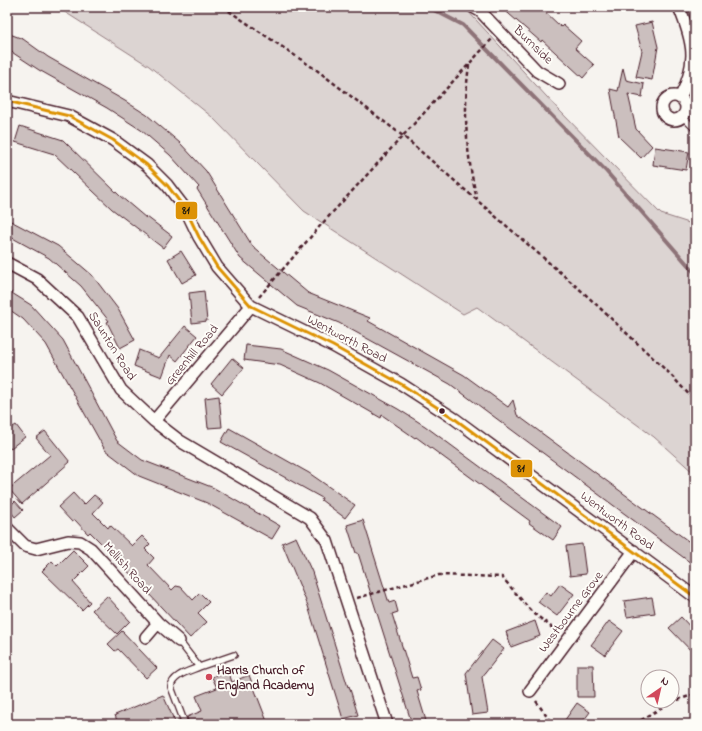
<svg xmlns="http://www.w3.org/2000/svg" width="702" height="731" viewBox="0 0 702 731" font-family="'Indie Flower',sans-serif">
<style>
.green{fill:#dcd4d2;stroke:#937a7e}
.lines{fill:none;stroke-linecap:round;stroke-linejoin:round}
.stream{stroke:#8e7378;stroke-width:4}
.building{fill:#cbbfbe;stroke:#4a1f2b}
.service-casing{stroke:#4a1f2b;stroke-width:8}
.minor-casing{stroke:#4a1f2b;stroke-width:14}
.path{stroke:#4a1f2b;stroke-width:2.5;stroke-dasharray:4 3;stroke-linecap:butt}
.service{stroke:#fdfcf7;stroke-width:5.5}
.minor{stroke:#fdfcf7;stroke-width:11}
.bus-1-casing{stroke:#fdfcf7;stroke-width:6}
.bus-1{stroke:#dd9206;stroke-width:3}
.bus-dot{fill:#4a1f2b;stroke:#fdfcf7;stroke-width:1.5}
.poi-dot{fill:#d1495b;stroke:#fdfcf7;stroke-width:1.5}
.labels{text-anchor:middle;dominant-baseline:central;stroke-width:4;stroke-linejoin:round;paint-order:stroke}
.street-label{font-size:13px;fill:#4a1f2b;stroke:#fdfcf7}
.poi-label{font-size:13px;font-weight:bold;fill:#4a1f2b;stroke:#fdfcf7;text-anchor:start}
.line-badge{stroke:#fdfcf7;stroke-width:1.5}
.pale-badge-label{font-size:11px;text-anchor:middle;font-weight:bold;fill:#111}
</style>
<rect width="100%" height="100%" fill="#f6f3ef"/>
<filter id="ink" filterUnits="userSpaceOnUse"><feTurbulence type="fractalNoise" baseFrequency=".025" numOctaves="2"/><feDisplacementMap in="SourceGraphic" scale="8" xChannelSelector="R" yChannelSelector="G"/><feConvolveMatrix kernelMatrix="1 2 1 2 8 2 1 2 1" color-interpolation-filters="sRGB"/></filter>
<g filter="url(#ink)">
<!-- green -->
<path class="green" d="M57,7l408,1 93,101 103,105 28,9 6,6v245l-41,-37 -177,-130 -14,7 -159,-103 -92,-94 -63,-51z"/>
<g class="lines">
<!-- stream -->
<path class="stream" d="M428,7l35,18 142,145 90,103"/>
</g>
<!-- building -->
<path class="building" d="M501,7h39l21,20 2,-2 18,16 -6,7 19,17 -11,13 -41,-38 -1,2z
M652,22l6,25 -6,33 -16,-3 6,-26 -7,-25z
M7,33l16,6 25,18 77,44 22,14 33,28 26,28 47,76 55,46 62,25 -2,3 96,54 44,32 5,-7 4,15 178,131v20l-245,-182 -111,-61 -42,-17 -57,-48 -43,-69 2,-2 -29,-32 -29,-25 -34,-22 -68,-38 -32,-21z
M623,68l3,12 18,4 -2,13 -14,-3 8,35 16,17 -11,12 -22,-21 -9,-48 8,2z
M20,126l43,14 57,56 26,22 1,-1 25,19 -9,12 -51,-39 -58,-55 -39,-12z
M655,147l34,5 -3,18 -33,-5z
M7,219l51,27 34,29 26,34 17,31 -15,8 -13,-26 2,-1 -28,-35 -32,-28 -42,-23z
M181,251l15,24 -14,8 -14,-24z
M7,290l24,15 32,35 54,101 25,19 72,28 66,38 -8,13 -65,-36 -68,-27 -34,-26 -59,-106 -23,-25 -16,-11z
M204,291l3,30 -15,2 -3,-30z
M185,326l12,10 -20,25 -7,-6 -8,22 -28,-11 5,-16 20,8z
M246,345l35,4 47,21 70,39 27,17 137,101 -9,13 -24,-17 1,-2 -114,-84 -1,1 -33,-23 -1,3 -61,-35 -40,-18 -36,-5z
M232,358l12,10 -22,26 -11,-10z
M219,396l3,31 -14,1 -3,-30z
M7,419l6,8 3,-2 9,12 -18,14z
M229,428l80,45 46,32 -10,13 -24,-18 1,-2 -101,-56z
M45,431l25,31 -48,42 -13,-15 41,-34 -14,-17z
M73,493l11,12 10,-10 9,7 -10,11 15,15 2,-3 22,21 10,-10 8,8 -5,5 9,9 -6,7 24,25 4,-4 5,1 12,13 7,-7 9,9 -11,11 9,9 -17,16 -84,-90 -16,-16 -2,2 -13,-14 -3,2 -14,-15z
M15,501l8,9 -8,7 -7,-9z
M363,520l26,83 6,-2 3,11 -6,2 20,64 5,-1 4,13 -4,1 10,33h-15l-54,-171h-2l-9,-28z
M296,537l16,35 36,115 1,-1 9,29 -15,4 -35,-113 -26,-63z
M582,544l4,30 -16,2 -4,-30z
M73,550l16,16 -16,16 17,20 -8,8 -40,-39 10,-10 5,5z
M560,584l14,10 -17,22 -19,-14 8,-10 5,4z
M107,596l23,25 -13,13 -25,-24z
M652,597l3,16 -28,4 -3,-16z
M681,617l14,15v23l-26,-27z
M535,621l5,15 -29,11 -5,-15z
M609,621l14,10 -18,24 -14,-10z
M122,631l35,37 -11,10 -28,-29 -3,2 -7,-7z
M492,640l12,9 -22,28 6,36 -16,2 -6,-42z
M577,665h16l1,32h-17z
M228,670l4,12 17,-7 19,49h-79l-2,-7 15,-6 -6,-15 21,-8 -5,-11z
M163,695l12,27 4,-2 1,4h-62l-3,-9z
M577,703l13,9 -9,12h-19z"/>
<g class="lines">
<defs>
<path id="service" d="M682,116l13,13
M179,641l20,26 35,-12
M185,724l-14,-37c1,-12 19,-16 28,-20"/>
<path id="minor" d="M473,7l7,4 57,60 22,13
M679,7c15,36 19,55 1,91
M662 108a12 12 0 1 1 24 0a12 12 0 1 1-24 0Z
M7,101l62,15 44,24 34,25 20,20 19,25 13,27 18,30 34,39 82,40 68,38 54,35 240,178
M7,263l30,16 41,38 43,73 33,31 26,20 130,77 17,23 60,183
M154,421l97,-115
M7,528l18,18 11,3 32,-8 12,1 11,7 67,74 21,18
M146,637l12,-14
M530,691l104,-140"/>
</defs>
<!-- service casing -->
<use href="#service" class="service-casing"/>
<!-- minor casing -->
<use href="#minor" class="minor-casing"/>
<!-- path -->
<path class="path" d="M223,7l95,64 85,65 182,158 84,79 26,28
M469,65c-6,44 -3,90 8,134
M259,297l61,-71 172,-187
M357,598l82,-23 63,2 29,34 28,22
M536,701l16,23
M635,724l34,-21 26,-9"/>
<!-- service -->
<use href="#service" class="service"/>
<!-- minor -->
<use href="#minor" class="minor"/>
<defs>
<path id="bus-1" d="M7,101l62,15 44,24 34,25 20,20 19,25 13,27 18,30 34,39 82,40 68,38 54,35 240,178"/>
</defs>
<!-- bus-1 casing -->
<use href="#bus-1" class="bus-1-casing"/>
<!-- bus-1 -->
<use href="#bus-1" class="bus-1"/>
</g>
</g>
<!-- markers -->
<circle class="bus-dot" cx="442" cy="411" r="3.5"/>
<circle class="poi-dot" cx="209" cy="677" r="4"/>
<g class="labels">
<!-- street labels -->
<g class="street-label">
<text transform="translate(533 45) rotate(44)">Burnside</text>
<text transform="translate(347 339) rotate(28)">Wentworth Road</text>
<text transform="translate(112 346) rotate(58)">Saunton Road</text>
<text transform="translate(192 355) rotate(-50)">Greenhill Road</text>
<text transform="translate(617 521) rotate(37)">Wentworth Road</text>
<text transform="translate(127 568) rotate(48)">Mellish Road</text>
<text transform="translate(571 612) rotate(-53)">Westbourne Grove</text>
</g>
<!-- poi labels -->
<g class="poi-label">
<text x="217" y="670">Harris Church of<tspan x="217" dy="15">England Academy</tspan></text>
</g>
</g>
<g class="line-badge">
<rect x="175" y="201" width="23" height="19" rx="4" fill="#dd9206"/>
<rect x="510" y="459" width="23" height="19" rx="4" fill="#dd9206"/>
</g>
<g class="pale-badge-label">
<text x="186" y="214">81</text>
<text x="521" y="472">81</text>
</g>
<!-- margin -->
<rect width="702" height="731" fill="none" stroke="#fdfcf7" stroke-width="24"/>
<rect x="12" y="12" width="678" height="707" fill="none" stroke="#4a1f2b" stroke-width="1.5" filter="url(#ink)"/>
<!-- north arrow -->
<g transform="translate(660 689) rotate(34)"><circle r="19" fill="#fdfcf7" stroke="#b5a4a5"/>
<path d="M0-3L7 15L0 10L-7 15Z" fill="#d1495b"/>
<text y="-6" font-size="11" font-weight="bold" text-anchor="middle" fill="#4a1f2b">N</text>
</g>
</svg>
